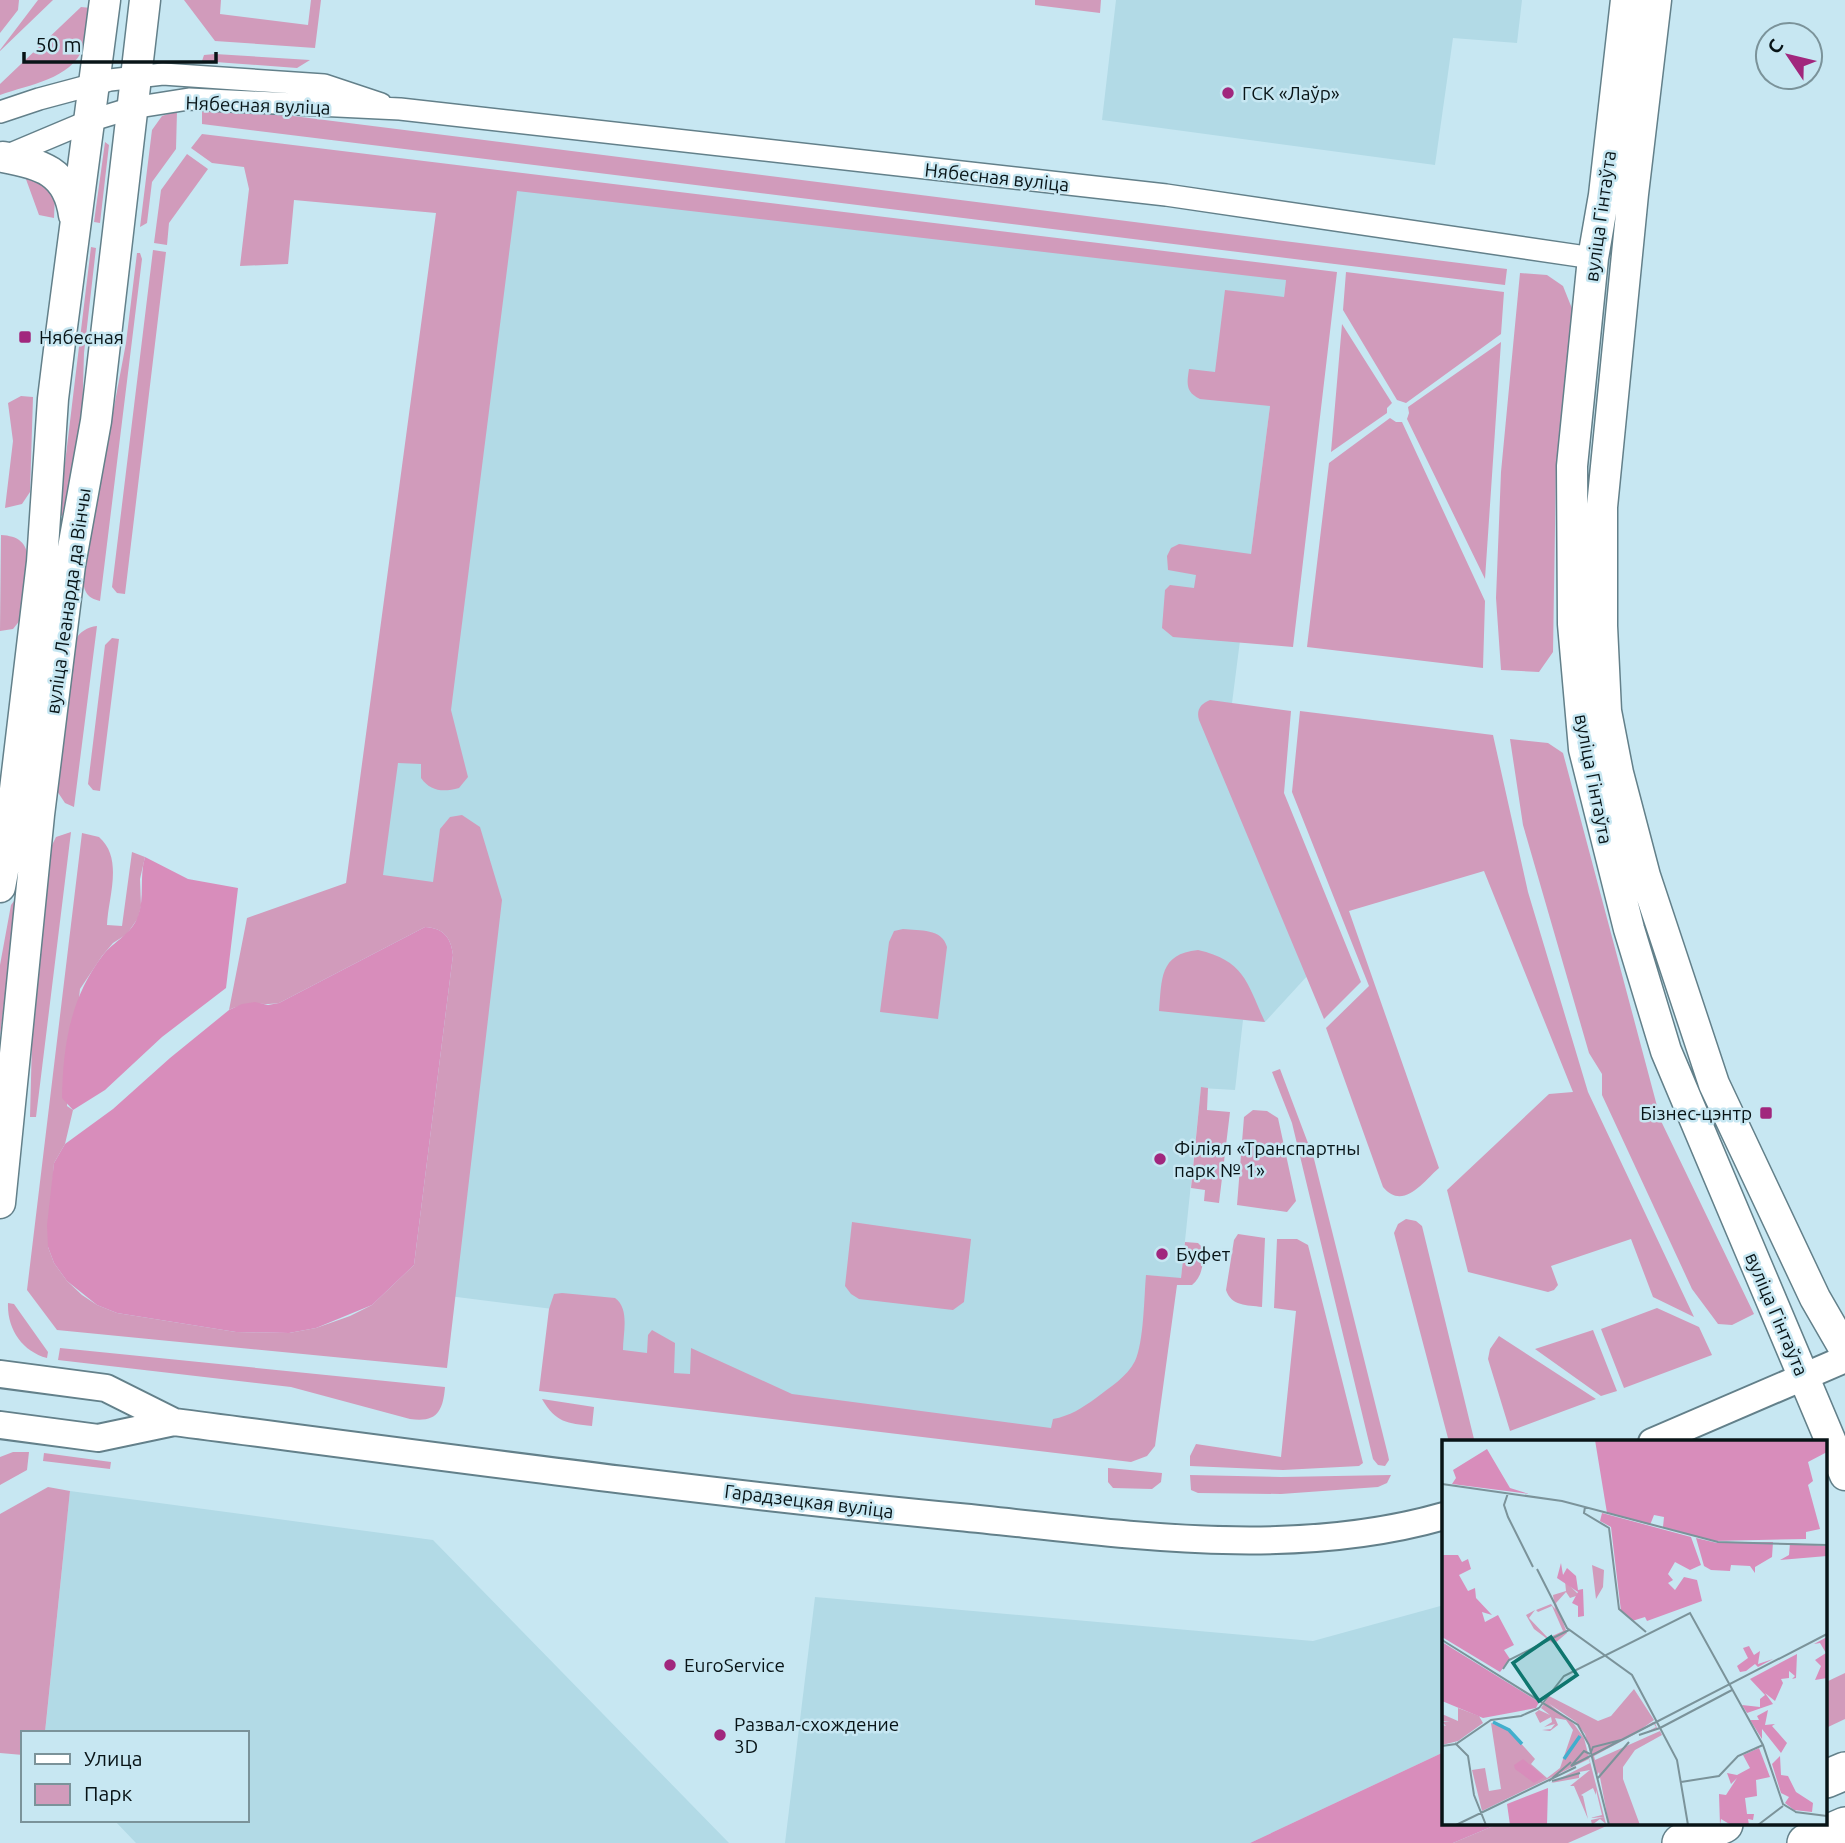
<svg xmlns="http://www.w3.org/2000/svg" width="1845" height="1843" viewBox="0 0 1845 1843" font-family="Ubuntu,sans-serif">
<style>
.built{fill:#b2dae6}
.green{fill:#d19bbb}
.forest{fill:#d88dbb}
.lines{fill:none;stroke-linecap:round;stroke-linejoin:round}
.minor-casing{stroke:#63808a;stroke-width:24}
.tertiary-casing{stroke:#63808a;stroke-width:30}
.secondary-casing{stroke:#63808a;stroke-width:33}
.trunk-casing{stroke:#63808a;stroke-width:40}
.minor{stroke:#fff;stroke-width:21}
.tertiary{stroke:#fff;stroke-width:26}
.secondary{stroke:#fff;stroke-width:30}
.trunk{stroke:#fff;stroke-width:37}
.poi-dot{fill:#a1277d;stroke:#c7e7f2;stroke-width:2.5}
.labels{text-anchor:middle;dominant-baseline:central;stroke-width:5;stroke-linejoin:round;paint-order:stroke}
.poi-label{font-size:19px;fill:#081417;stroke:#c7e7f2;text-anchor:start}
.street-label{font-size:19px;fill:#081417;stroke:#c7e7f2}
.inset-river{fill:none;stroke:#41afcd;stroke-width:3.5}
.inset-road{fill:none;stroke:#7b939a;stroke-width:2}
.view{fill:#0f766e;fill-opacity:0.15;stroke:#0f766e;stroke-width:3.5}
.inset-edge{fill:none;stroke:#081417;stroke-width:3.5}
</style>
<rect width="100%" height="100%" fill="#c7e7f2"/>
<!-- built -->
<path class="built" d="M1116,0h406l-5,43 -64,-5 -18,127 -333,-45z
M504,177l783,96 -62,485 84,216 -44,48 -22,-2 -8,70 -34,-2 -20,191 -25,-3 -14,147 -28,24 -470,-61 -91,-77 -104,-13 38,-391 -127,-23z
M70,1491l363,49 296,303h-593l-22,-23h133v-87h-202z
M815,1597l498,44 131,-36v147l-194,91h-465z"/>
<!-- green -->
<path class="green" d="M0,0h19l-1,10 -18,23z
M38,0h15l-53,51v-1z
M184,0h37l-1,14 88,11 3,-25h10l-6,48 -100,-7z
M1035,0h66l-1,13 -65,-8z
M81,7l10,1c-2,13 -3,27 -7,39 -14,33 -54,37 -84,48v-11z
M215,54l95,6 -13,8 -95,-7 2,-6z
M202,110l83,5 1222,154 -2,16 -1303,-161z
M177,111l-1,38 -24,33 -5,41 -7,4 12,-97 10,-14z
M202,134l1135,138 -44,375 -120,-10 -11,-9 3,-38 5,-5 24,3 2,-13 -28,-5 -1,-14 4,-8 8,-4 72,10 19,-148 -70,-7c-15,-7 -13,-16 -11,-30l26,3 10,-82 59,7 2,-17 -769,-89 -66,519 17,67 -9,11c-15,4 -28,4 -38,-10v-14l-23,-1 -15,112 50,7 7,-53 10,-12 12,-2 18,12 22,73 -55,468 -390,-38 -30,-40 55,-457 17,4c25,22 9,60 8,88l15,1 10,-74 13,5 -5,22 1,27 -3,12 -11,16 -14,9 -11,13 -22,33 -13,117 6,4 -8,34 -11,19 -6,84 6,16 13,18 15,14 15,10 20,8 119,19 53,1 27,-5 34,-12 22,-11 42,-40 39,-310c-2,-18 -10,-27 -28,-28l-146,76c-20,3 -28,-3 -50,7l18,-92 99,-35 90,-670 -142,-13 -6,64 -48,2 9,-77 -5,-22 -32,-4 -21,-15z
M105,142l4,3 -9,78 -6,-1z
M187,154l21,15 -39,54 -2,22 -13,-2 7,-53z
M23,171h5l27,24 -1,23 -15,-3z
M91,247l5,1 -12,105 -2,67 -18,95 -3,1 -2,-3z
M153,250l13,2 -41,342 -8,-1 -5,-6z
M137,253h3l2,6 -42,342c-19,-4 -17,-18 -16,-34l42,-224z
M1346,272l158,20 -3,42 -95,69 -9,-3 -54,-90z
M1520,273l27,2 16,11 12,30 -19,148 -3,188 -14,20 -38,-2 -5,-72 5,-126z
M1342,324l50,79 -5,5v5l-56,39z
M1501,342l-16,237 -78,-160 2,-6 -1,-6z
M21,396l12,1 -3,95 -8,12 -17,4 8,-67 -5,-38z
M1390,418l6,4h6l83,179 -2,67 -176,-21 22,-184z
M1,535c17,1 26,7 27,25l-7,59 -8,10 -13,2z
M97,626l-23,181 -9,-4 -8,-12 18,-151c5,-8 12,-13 22,-14z
M112,638l7,1 -19,152 -7,-1 -5,-6 17,-139z
M1210,700l81,11 -7,82 77,189 -37,37 -125,-299c-3,-11 2,-16 11,-20z
M1300,711l193,24 35,157 60,200 106,225 -41,-20 -22,-58 -80,27 7,19 -4,5 -6,2 -80,-20 -21,-82 102,-96 24,-2 -89,-221 -135,40 90,257c-16,14 -36,43 -56,19l-57,-159 43,-42 -77,-194z
M1510,739l38,4 15,10 98,368 93,193 -22,11 -14,-1 -26,-35 -90,-194v-21l-13,-21 -66,-228z
M71,832l-35,285h-6l3,-114 13,-100 3,-52 7,-14z
M14,901l2,5 -16,130v-71l11,-60z
M903,929c17,2 39,-1 44,18l-9,72 -58,-7 9,-70 5,-11z
M1198,950c47,11 49,33 67,72l-106,-11c3,-32 0,-57 39,-61z
M1280,1069l34,90 74,296 1,5 -4,6 -7,-1 -5,-6 -81,-336 -20,-51z
M1201,1087l7,1 -1,22 23,2 -11,91 -15,-2 1,-11 -14,-2z
M1253,1110l14,1 11,7 18,83 -9,11 -50,-7 7,-88z
M1406,1219l10,2 6,5 52,213 -8,3h-17l-55,-209 4,-9z
M852,1222l119,17 -7,63 -11,8 -94,-11 -8,-5 -6,-8z
M1238,1234l27,4 -3,69c-15,-2 -31,-1 -36,-17l8,-50z
M1277,1239h20l11,6 55,218 -4,3 -76,4 -93,-4v-10l6,-12 85,13 15,-146 -22,-3z
M1185,1242l13,1 6,6c-1,14 -1,27 -12,36h-15l-22,161 -8,10 -16,6 -592,-71 10,-82 5,-15 8,-1 53,5c15,11 8,35 8,52l24,3 1,-18 4,-5 23,13 -1,30 16,1 1,-26 101,46 259,34 2,-9c17,-3 29,-11 43,-21 14,-11 31,-21 39,-37 9,-19 9,-65 11,-86l35,3z
M8,1303l6,1 34,48 -1,6c-25,-7 -40,-29 -39,-55z
M1657,1308l42,19 13,28 -88,33 -23,-59z
M1593,1330l24,61 -16,5 -66,-47z
M1499,1336l97,63 -86,32 -22,-72 2,-10z
M60,1348l385,39c-2,24 -8,36 -35,32l-119,-32 -233,-27z
M542,1399l52,8 -2,19c-25,-3 -36,-3 -50,-27z
M13,1452h16l-2,18 -27,15v-28z
M44,1453l67,9 -1,7 -67,-8z
M1108,1468l54,5 -1,9 -9,7 -39,-1 -5,-6z
M1190,1475l91,2 110,-2 -4,8 -9,4 -97,7 -83,-1 -7,-3z
M48,1487l22,4 -25,241 -22,1v22l-23,-2v-239z
M1845,1673v46l-19,9v-46z
M1498,1824h113l-43,19h-115z"/>
<!-- forest -->
<path class="forest" d="M145,857l43,22 50,9 -12,100 -64,49 -57,53 -32,20 -11,-12c1,-52 8,-100 41,-143 11,-14 29,-21 35,-39 7,-18 1,-39 7,-59z
M425,927c18,1 26,10 28,28l-39,310 -42,40 -56,23 -27,5 -53,-1 -119,-19 -20,-8 -30,-24 -13,-18 -6,-16 -1,-22 7,-62 11,-19 48,-35 57,-51 59,-48 13,-6 13,-2 13,3 11,-2z
M1444,1752v72h54l-45,19h-203z"/>
<g class="lines">
<defs>
<path id="minor" d="M0,112l39,-13 71,-19 53,-6 161,11 57,19
M1,158l88,-37 43,-13 57,-9 211,10 766,86 427,63"/>
<path id="tertiary" d="M0,1374l106,14 68,34c261,34 523,70 785,95 160,16 328,44 485,-1
M0,1425l98,13 76,-16
M1652,1442l193,-83"/>
<path id="secondary" d="M1626,0l-22,195 -11,63 -21,208 1,158 11,125 45,180 37,122 179,424
M1656,0l-23,194 -31,313v119l4,85 12,62 27,103 69,208 101,214 30,52
M3,157c38,7 65,14 71,58
M0,887l9,-47 33,-278 11,-163 7,-57 45,-342
M0,1203l39,-388 31,-250 26,-144 49,-421"/>
<path id="trunk" d="M1826,1779l19,-8
M1681,1843l43,-19
M1806,1843l39,-17"/>
</defs>
<!-- minor casing -->
<use href="#minor" class="minor-casing"/>
<!-- tertiary casing -->
<use href="#tertiary" class="tertiary-casing"/>
<!-- secondary casing -->
<use href="#secondary" class="secondary-casing"/>
<!-- trunk casing -->
<use href="#trunk" class="trunk-casing"/>
<!-- minor -->
<use href="#minor" class="minor"/>
<!-- tertiary -->
<use href="#tertiary" class="tertiary"/>
<!-- secondary -->
<use href="#secondary" class="secondary"/>
<!-- trunk -->
<use href="#trunk" class="trunk"/>
</g>
<!-- markers -->
<g class="poi-dot">
<circle cx="1228" cy="93" r="7"/>
<rect x="18" y="330" width="14" height="14" rx="3.5"/>
<rect x="1759" y="1106" width="14" height="14" rx="3.5"/>
<circle cx="1160" cy="1159" r="7"/>
<circle cx="1162" cy="1254" r="7"/>
<circle cx="670" cy="1665" r="7"/>
<circle cx="720" cy="1735" r="7"/>
</g>
<g class="labels">
<!-- poi labels -->
<g class="poi-label">
<text x="1242" y="93">ГСК «Лаўр»</text>
<text x="39" y="337">Нябесная</text>
<text x="1752" y="1113" text-anchor="end">Бізнес-цэнтр</text>
<text x="1174" y="1148">Філіял «Транспартны<tspan x="1174" dy="22">парк № 1»</tspan></text>
<text x="1176" y="1254">Буфет</text>
<text x="684" y="1665">EuroService</text>
<text x="734" y="1724">Развал-схождение<tspan x="734" dy="22">3D</tspan></text>
</g>
<!-- street labels -->
<g class="street-label">
<text transform="translate(258 105) rotate(2)">Нябесная вуліца</text>
<text transform="translate(997 177) rotate(6)">Нябесная вуліца</text>
<text transform="translate(1600 216) rotate(-82)">вуліца Гінтаўта</text>
<text transform="translate(68 601) rotate(-82)">вуліца Леанарда да Вінчы</text>
<text transform="translate(1594 779) rotate(79)">вуліца Гінтаўта</text>
<text transform="translate(1777 1314) rotate(67)">вуліца Гінтаўта</text>
<text transform="translate(809 1501) rotate(7)">Гарадзецкая вуліца</text>
</g>
</g>
<!-- overview -->
<g transform="translate(1442 1440)">
<rect width="385" height="385" fill="#c7e7f2"/>
<path d="M150,125l12,5 -1,17 -7,12zM123,141l14,14 -9,3 -4,-6 -10,11 11,30 -13,11 -20,-15 -8,-14 9,-5 -6,8 19,20 15,-7 -11,-25 -14,6 -2,-2 15,-6 4,5 -2,-14 13,-4zM192,249l20,31 -14,10 13,-8 2,1 2,5 -14,6 13,-7 -2,-3 -60,32 1,4 65,-29 2,4 -27,15 -12,17v12l17,46h-31l-10,-53 -2,3 -12,-41 -9,-12 -28,-19 26,21 10,14 22,86 -6,-5 -8,6 -1,-5 13,-3 -14,1 12,-3 -6,-25v5l-3,-7 -12,7 2,1 5,23 -14,-33 3,-5 -3,5h-4l20,-16 -11,2v6l-28,5 39,-20 -1,-4 -107,52 -10,-41 13,-2 4,23 12,-2 -10,-66 18,7 26,29 -4,5 16,14 13,-10 13,-38 -7,-10 -11,-2 3,7 -8,6 -8,-1 9,-1 4,-5 -11,3 8,-5 -1,-5 -11,6 -5,-10 4,-3 11,5 -9,-7 8,-12 49,25 13,-5zM16,268l21,8 4,7 -25,18 -16,4v-20l4,1 -4,-4h8l-8,-1v-7l16,7z" fill="#d19bbb"/>
<path d="M153,0h232v12l-19,10 5,19 -5,4 12,44 -14,3v7l-92,2 -51,-14 1,-10 -10,-2 -4,10 -43,-12zM45,9l23,39 19,6 -77,-10 4,-6 -3,-8zM160,73l89,24 10,28 -11,5 -15,-8 -7,12 5,6 -5,3 7,7 9,-13 13,3 5,21 -55,20 -2,-4 -13,4 -11,-10 -10,-84 -11,-6zM254,98l21,5 56,-1 -1,15 -17,10v6l-5,-7 -19,-1 -1,6 -19,-1 -7,-4zM348,103l37,3v10l-47,4 9,-5zM0,115h16l4,7 6,-3 3,10 -12,6 9,16 7,-3 1,10 16,17 -10,-3 3,10 13,-7 16,30 -10,5 6,9 -10,13 -58,-35zM119,123l2,12 4,-7 9,8 2,14 5,-1 1,27 -6,1v-11l-6,-3 6,-11 -21,-14zM385,197v41l-12,2 6,-14 -6,-6 11,-7 -6,-10 -6,1zM0,202l97,60 -3,6 -53,10 -41,-17zM307,206l5,9 6,-4 -2,13 15,-5 -15,8 -3,-3 -18,14 9,-7 -6,1 -3,-6 11,-8 -5,-10zM355,214l-1,24 -4,1 3,-3 -6,-5v7l-8,1 2,4 -8,18 -10,-8 8,11 -26,9 -5,-8 18,2v-8l5,-4 -15,-16zM326,270l-3,15 10,-1 -3,2 15,17 -6,10 -19,-24v10l-12,-19h9l-2,-4zM317,308l11,29 -14,3 1,16 -12,2 2,16h7l-1,6 -5,-1 1,6h-18l-10,-6 -1,6 -1,-31 7,1 11,-17 -6,6 -4,-11 10,2 13,-7 -7,-13zM338,316l1,19 7,1 8,16 17,11 -1,9 -18,-2 -9,-7 4,-6 -8,-4 -9,-29zM81,319l21,18 -10,6 -19,-14 -1,-4zM106,348l-1,37h-37l-3,-21z" fill="#d88dbb"/>
<path class="inset-river" d="M51,282l16,8 13,14M122,319l16,-23"/>
<path class="inset-road" d="M0,44l120,17 156,41 109,3M66,53l-4,12 4,12 25,50M143,67l-1,6 25,15 10,81 27,23M95,129l30,59 65,47 45,85 11,65M0,200l136,85 11,20 20,80M61,229l6,-9 60,-30M97,268l25,-32 126,-63 73,132 20,59 13,8M218,288l72,-38M197,295l21,-7M13,303l13,13 6,39 12,30M0,306l14,-2 35,-24 30,-4 18,-8M149,312l2,-5 28,-7M148,314l-6,-3 -13,15 256,-132M156,338l31,-36M107,341l22,-19M110,341l28,-8M239,342l38,-6 19,-20 25,-11M353,372l32,4M14,385l120,-58M316,385l25,-19"/>
<path class="view" d="M109,197l26,38 -38,26 -26,-38z"/>
<rect width="385" height="385" class="inset-edge"/>
</g>
<!-- legend -->
<rect x="21" y="1731" width="228" height="91" fill="#c7e7f2" stroke="#7b939a" stroke-width="2"/>
<rect x="35" y="1754" width="35" height="10" fill="#ffffff" stroke="#7b939a" stroke-width="2"/>
<text x="84" y="1766" font-size="21" fill="#081417">Улица</text>
<rect x="35" y="1784" width="35" height="21" fill="#d19bbb" stroke="#7b939a" stroke-width="2"/>
<text x="84" y="1801" font-size="21" fill="#081417">Парк</text>
<!-- north arrow -->
<g transform="translate(1789 56) rotate(305)"><circle r="33" fill="#c7e7f2" stroke="#7b939a" stroke-width="2"/>
<path d="M0-5L12 26L0 18L-12 26Z" fill="#a1277d"/>
<text y="-10" font-size="19" font-weight="bold" text-anchor="middle" fill="#081417">С</text>
</g>
<!-- scale -->
<path d="M24 52v10h192v-10" fill="none" stroke="#081417" stroke-width="3.5"/>
<text x="35" y="52" font-size="21" fill="#081417" stroke="#c7e7f2" stroke-width="5" paint-order="stroke">50 m</text>
</svg>
